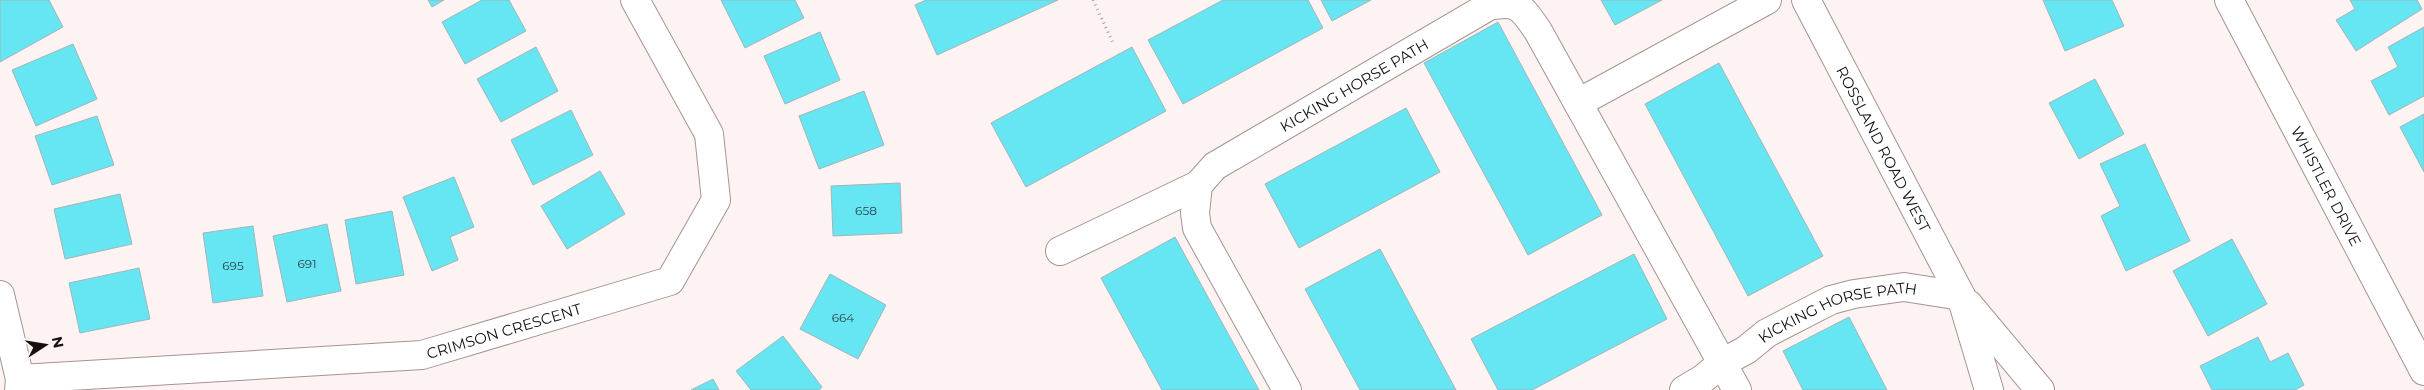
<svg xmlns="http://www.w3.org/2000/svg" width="2424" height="390" viewBox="0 0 2424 390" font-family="Montserrat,sans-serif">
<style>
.building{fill:#66e5f3;stroke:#a4b5b7}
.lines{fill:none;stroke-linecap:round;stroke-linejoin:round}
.minor-casing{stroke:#a49492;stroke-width:30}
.secondary-casing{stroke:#a49492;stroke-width:30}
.path{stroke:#a79e9d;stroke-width:3;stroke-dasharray:1 4;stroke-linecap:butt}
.minor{stroke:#fff;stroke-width:28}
.secondary{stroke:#fff;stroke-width:28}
.labels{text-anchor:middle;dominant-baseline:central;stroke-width:4;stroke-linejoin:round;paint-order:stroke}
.number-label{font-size:12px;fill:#2a4549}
.street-label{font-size:15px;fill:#161010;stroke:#fdf3f2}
</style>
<rect width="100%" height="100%" fill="#fdf3f2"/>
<!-- building -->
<path class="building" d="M0,0h49l14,27 -63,35z
M428,0h16l-12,7z
M482,0h27l17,31 -61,33 -23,-42z
M721,0h74l9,18 -59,30z
M926,0h132l-121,55 -22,-50z
M1223,0h85l15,28 -140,76 -35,-64z
M1321,0h50l-39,21z
M1601,0h61l-47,25z
M2043,0h69l12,26 -59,25z
M2350,0h67l5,9 -66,42 -20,-31 19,-11z
M1498,22l104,193 -74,40 -104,-192z
M2424,27v69l-35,19 -18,-34 27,-14 -10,-20z
M820,32l20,48 -55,24 -21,-48z
M73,44l24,55 -61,27 -24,-56z
M536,47l22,44 -57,31 -24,-43z
M1132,47l34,64 -140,76 -35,-64z
M1719,63l104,193 -75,40 -103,-192z
M2095,79l29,55 -45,25 -30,-56z
M864,91l20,54 -65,24 -20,-53z
M1406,108l34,64 -141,76 -34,-64z
M571,110l22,45 -60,30 -22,-45z
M2424,114v58l-24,-45z
M97,116l17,49 -62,20 -17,-49z
M2145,144l45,97 -64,30 -25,-55 19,-10 -20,-42z
M600,171l25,43 -58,35 -26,-43z
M454,177l20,50 -24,10 8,23 -26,11 -29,-74z
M900,183l2,50 -69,3 -2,-50z
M120,194l12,50 -67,15 -11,-50z
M392,211l12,64 -48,9 -11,-64z
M327,224l14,67 -54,11 -14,-66z
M253,226l10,70 -50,7 -10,-70z
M1175,237l84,153h-97l-61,-112z
M2232,239l35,65 -59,32 -35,-65z
M1380,249l76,141h-96l-55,-101z
M1634,254l33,65 -135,71h-34l-27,-51z
M139,268l11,51 -70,14 -11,-50z
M830,274l56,31 -28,54 -58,-30z
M1849,317l38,73h-84l-20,-39z
M783,336l39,51 -3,3h-68l-15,-19z
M2258,337l12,25 18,-9 16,32 -9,5h-83l-12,-24z
M713,379l6,11h-28z"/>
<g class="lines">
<defs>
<g id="minor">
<path id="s1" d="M2229,0l195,371"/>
<path d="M1578,103l189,-103"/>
<path d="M1060,251l138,-66"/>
<path d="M0,295l20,84 -1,11"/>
<path id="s2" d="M20,379l402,-24 248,-74 46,-81 -7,-66 -74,-134"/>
<path id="s3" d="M1287,390l-90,-162 -2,-15 3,-28 17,-19 274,-160c30,-6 33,2 49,25l199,359"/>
<path id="s4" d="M1684,390l20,-12 18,-15 24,-13 21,-17 64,-33 23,-6 50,-7 57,9"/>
</g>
<g id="secondary">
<path id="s5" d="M1806,0l155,296 28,94"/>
<path d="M1968,304l72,86"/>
</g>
</defs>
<!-- minor casing -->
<use href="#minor" class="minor-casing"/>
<!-- secondary casing -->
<use href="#secondary" class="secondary-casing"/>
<!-- path -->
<path class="path" d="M1093,0l21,45"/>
<!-- minor -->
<use href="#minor" class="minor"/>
<!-- secondary -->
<use href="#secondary" class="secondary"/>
</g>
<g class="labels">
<!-- number labels -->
<g class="number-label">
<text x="866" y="210">658</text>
<text x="307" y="263">691</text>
<text x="233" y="265">695</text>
<text x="843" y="317">664</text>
</g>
<!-- street labels -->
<g class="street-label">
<text stroke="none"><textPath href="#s3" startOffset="415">KICKING HORSE PATH</textPath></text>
<text stroke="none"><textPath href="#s5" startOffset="168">ROSSLAND ROAD WEST</textPath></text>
<text stroke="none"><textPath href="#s1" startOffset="210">WHISTLER DRIVE</textPath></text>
<text stroke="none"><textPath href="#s4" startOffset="176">KICKING HORSE PATH</textPath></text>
<text stroke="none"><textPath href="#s2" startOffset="488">CRIMSON CRESCENT</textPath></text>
</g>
</g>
<!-- north arrow -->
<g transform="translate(45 345) rotate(78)" stroke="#fdf3f2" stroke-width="4" paint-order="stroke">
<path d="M0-4L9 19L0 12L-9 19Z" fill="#161010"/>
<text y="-8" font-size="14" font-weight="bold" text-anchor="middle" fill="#161010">N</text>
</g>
</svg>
